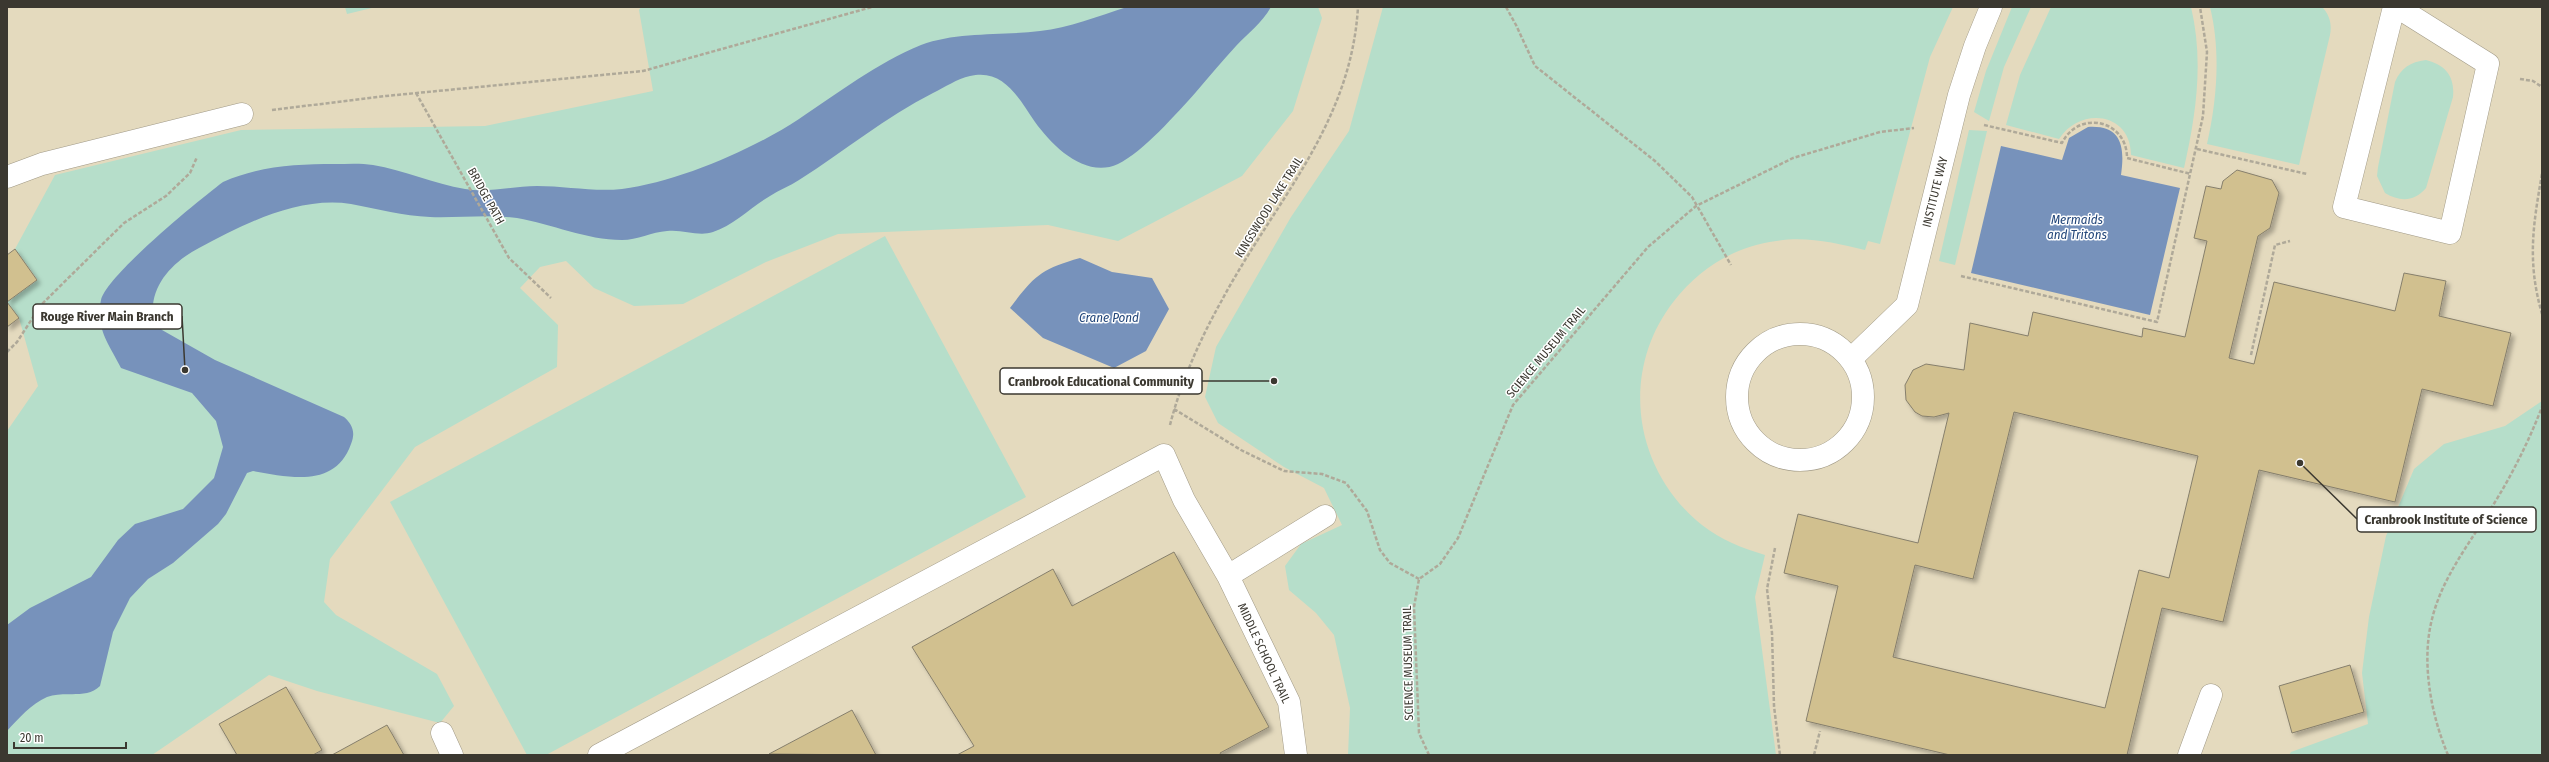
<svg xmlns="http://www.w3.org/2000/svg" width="2549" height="762" viewBox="0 0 2549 762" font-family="'Fira Sans Condensed',sans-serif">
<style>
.built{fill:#e4dabe}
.green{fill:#b6deca}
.water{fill:#7792bb}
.building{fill:#d1c08f;stroke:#867f6c;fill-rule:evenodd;filter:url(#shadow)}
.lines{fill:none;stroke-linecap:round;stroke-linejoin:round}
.minor-casing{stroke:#a19a87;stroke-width:23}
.path{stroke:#afa999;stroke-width:2.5;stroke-dasharray:4 2;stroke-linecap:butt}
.minor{stroke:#fff;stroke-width:22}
.labels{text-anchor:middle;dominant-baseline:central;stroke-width:3;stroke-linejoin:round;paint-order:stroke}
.street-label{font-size:12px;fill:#3b3830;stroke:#fff}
.water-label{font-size:13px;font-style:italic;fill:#22467a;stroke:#fff}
.leader{fill:none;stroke:#3b3830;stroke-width:1.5}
.callout-dot{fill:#3b3830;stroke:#fff;stroke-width:1.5}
.callout{fill:#fff;stroke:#3b3830;stroke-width:1.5}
.callout-label{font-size:13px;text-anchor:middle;font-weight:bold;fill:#3b3830}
</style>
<defs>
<filter id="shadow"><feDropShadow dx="3.5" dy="3.5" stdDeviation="2" flood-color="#0004"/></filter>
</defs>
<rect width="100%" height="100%" fill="#ede5d0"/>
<!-- built -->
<path class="built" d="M7,7h2535v748h-2535z"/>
<!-- green -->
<path class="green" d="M345,7h31l-29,7z
M641,7h677l4,11 -29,93 -51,65 -124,65 -70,-16 -210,9 -72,28 -83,42 -49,2 -40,-18 -28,-27 -26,6 -20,21 38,37 -1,42 -142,80 -85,112 -6,43 12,13 101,59 17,32 -14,17 -123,-32 -48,-16 -117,80h-145v-324l31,-45 -19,-68 -12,-16 30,-23 -22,-30 40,-74 186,-45 244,-4 168,-35 -14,-81z
M1383,7h570l-23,50 -50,187 -12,-3 -3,9c-30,-7 -58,-14 -89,-9 -41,5 -77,28 -102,60 -55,70 -41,169 28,224 19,15 40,23 63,30l-10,42 21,158h-428l2,-47 -16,-73 -18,-22 -27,-23 -4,-24 16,-22 41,-19 -18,-37 -40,-21 -66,-44 -13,-26 11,-50 75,-130 58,-86z
M2012,7h19l-27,60 -15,54 -15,-9 12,-41z
M2051,7h140c13,54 5,108 -7,161l-53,-13c0,-43 -51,-49 -72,-16l-53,-14 14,-50z
M2210,7h112c8,8 10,18 8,28l-31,130 -92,-21c10,-44 14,-93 3,-137z
M2426,60c20,5 29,17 27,37l-27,91c-12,14 -26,14 -41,5l-8,-17 1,-9 17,-85c6,-14 15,-20 31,-22z
M1969,130l18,1 -32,134 -16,-4z
M885,236l141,261 -480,258h-19l-137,-253z
M2542,401v354h-253l2,-3 77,-28 -6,-51 7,-56 17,-81 28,-67 30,-25 61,-18z"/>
<!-- water -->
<path class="water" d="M1127,7h144c-9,16 -23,26 -35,39 -14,15 -27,31 -40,46 -19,21 -53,60 -78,72 -32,15 -65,-17 -83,-42 -16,-23 -31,-54 -65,-46 -13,3 -25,11 -37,17 -48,24 -88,58 -134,87 -9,6 -20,10 -29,16 -19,11 -36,29 -57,36 -15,5 -30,-3 -46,-1 -15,1 -30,9 -45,9 -36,0 -70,-16 -105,-22 -29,-4 -58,0 -87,-1 -27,-1 -52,-8 -79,-13 -53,-8 -107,20 -152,44 -27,14 -52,40 -45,73l8,9 53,30 129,57c8,7 12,15 7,27 -16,45 -62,33 -98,27l-6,2 -21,41 -8,10 -45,39 -25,16 -18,19 -17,34 -13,54c-14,14 -35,4 -53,11 -16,7 -28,21 -40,34v-106l23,-17 61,-31 27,-37 17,-16 48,-15 31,-31 9,-31 -7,-26 -24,-28 -71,-25c-12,-24 -26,-40 -20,-68 6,-25 98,-100 122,-118 36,-16 73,-18 112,-18 12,0 26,-1 38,1 31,5 61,19 92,24 24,4 48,-3 72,-3 28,0 57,6 85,3 56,-7 130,-39 177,-70 39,-26 78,-56 122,-74 37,-14 80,-9 119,-14 29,-3 58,-15 87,-24z
M2088,127c34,-2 37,20 33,48l59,13 -30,127 -179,-42 30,-127 61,14 7,-22z
M1080,258l32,14 40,6 17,31 -23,42 -32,17 -71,-30 -33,-30c24,-32 31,-39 70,-50z"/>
<!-- building -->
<path class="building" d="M2237,170l35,10 7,13 -9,35 -12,8 -29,122 25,6 20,-82 121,29 9,-38 42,8 -7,35 72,17 -18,73 -71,-17 -27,113 -136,-32 -36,152 -61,-14 -35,147h-177l-144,-34 32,-135 -54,-13 14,-59 120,29 31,-130 -15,4 -12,-1 -7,-4 -9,-12 -1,-15 8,-15 13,-6 38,6 6,-47 58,13 5,-24 109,25 1,-9 42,9 22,-96 -13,-3 12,-52 15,3 2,-8zM2014,412l184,44 -29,122 -30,-8 -34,138 -212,-51 22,-92 58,14z
M15,249l22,31 -30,22 12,16 -12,9v-72z
M1174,552l95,175 -49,26 1,2h-264l17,-9 -62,-99 141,-78 19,37z
M2350,665l14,47 -72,21 -13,-47z
M286,687l36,63 -9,5h-76l-18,-31z
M852,710l24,45 -107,-1z
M387,725l17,30h-72z"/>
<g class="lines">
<defs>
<path id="minor" d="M2394,7l-50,200 106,26 38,-169 -91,-57
M7,177l35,-13 200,-50
M1737 397a63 63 0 1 1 126 0a63 63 0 1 1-126 0Z
M1851,359l56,-54 52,-210 16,-49 16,-39
M1228,576l97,-60
M442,733l10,22
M599,755l565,-300 20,45 44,76 61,126 7,53
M2189,755l22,-60"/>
</defs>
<!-- minor casing -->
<use href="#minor" class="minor-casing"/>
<!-- path -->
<path class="path" d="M1506,7l10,18 19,41 120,95 37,36 39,68
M2520,79l13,2 9,6
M416,93l93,165 42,40
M272,110l114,-14 257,-25 229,-64
M1984,125l78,18c17,-34 65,-23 65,15l64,16
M2197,149l110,25
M2542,174c-9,51 -15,88 0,140
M1961,276l196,46 46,-206 4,-64 -7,-45
M7,352l10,-10 24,-37 83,-82 42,-27 24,-23 7,-16
M2251,355l24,-110 15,-4
M1174,409l67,41 43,21 38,3 24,9 21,28 13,39 10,13 29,16
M1170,425c11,-43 30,-86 52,-125 53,-99 129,-175 136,-293
M1775,548l-8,41 5,44 2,73 6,49
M1429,755l-10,-22 -5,-126 5,-28 21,-15 18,-26 55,-133 135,-158 48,-41 97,-48 87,-26 34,-4
M1814,755l6,-24
M2448,755c-17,-40 -27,-93 -16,-136 10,-41 37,-75 58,-109 21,-33 38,-67 52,-103"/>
<!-- minor -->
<use href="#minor" class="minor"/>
</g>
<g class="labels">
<!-- street labels -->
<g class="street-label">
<text transform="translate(1935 192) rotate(-76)">INSTITUTE WAY</text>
<text transform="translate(486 196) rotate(61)">BRIDGE PATH</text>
<text transform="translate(1269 207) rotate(-58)">KINGSWOOD LAKE TRAIL</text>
<text transform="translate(1546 352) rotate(-50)">SCIENCE MUSEUM TRAIL</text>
<text transform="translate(1264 653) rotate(65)">MIDDLE SCHOOL TRAIL</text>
<text transform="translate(1408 663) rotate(-91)">SCIENCE MUSEUM TRAIL</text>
</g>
<!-- water labels -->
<g class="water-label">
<text x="2077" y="219">Mermaids<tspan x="2077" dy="15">and Tritons</tspan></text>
<text x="1109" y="317">Crane Pond</text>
</g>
</g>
<!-- callouts -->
<path class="leader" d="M185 370L182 316M1274 381L1202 381M2300 463L2357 519"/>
<g class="callout-dot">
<circle cx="185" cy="370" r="4"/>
<circle cx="1274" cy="381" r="4"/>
<circle cx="2300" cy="463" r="4"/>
</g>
<g class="callout">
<rect x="33" y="304" width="149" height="25" rx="4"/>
<rect x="1000" y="368" width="202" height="26" rx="4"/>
<rect x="2357" y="507" width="179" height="25" rx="4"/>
</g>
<g class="callout-label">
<text x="107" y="321">Rouge River Main Branch</text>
<text x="1101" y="386">Cranbrook Educational Community</text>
<text x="2446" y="524">Cranbrook Institute of Science</text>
</g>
<!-- border -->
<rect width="2549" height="762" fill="none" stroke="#3b3830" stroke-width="16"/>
<!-- scale -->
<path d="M14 742v6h112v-6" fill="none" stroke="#3b3830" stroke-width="2"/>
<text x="20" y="742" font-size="12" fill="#3b3830" stroke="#ffffff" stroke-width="3" paint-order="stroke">20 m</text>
</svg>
